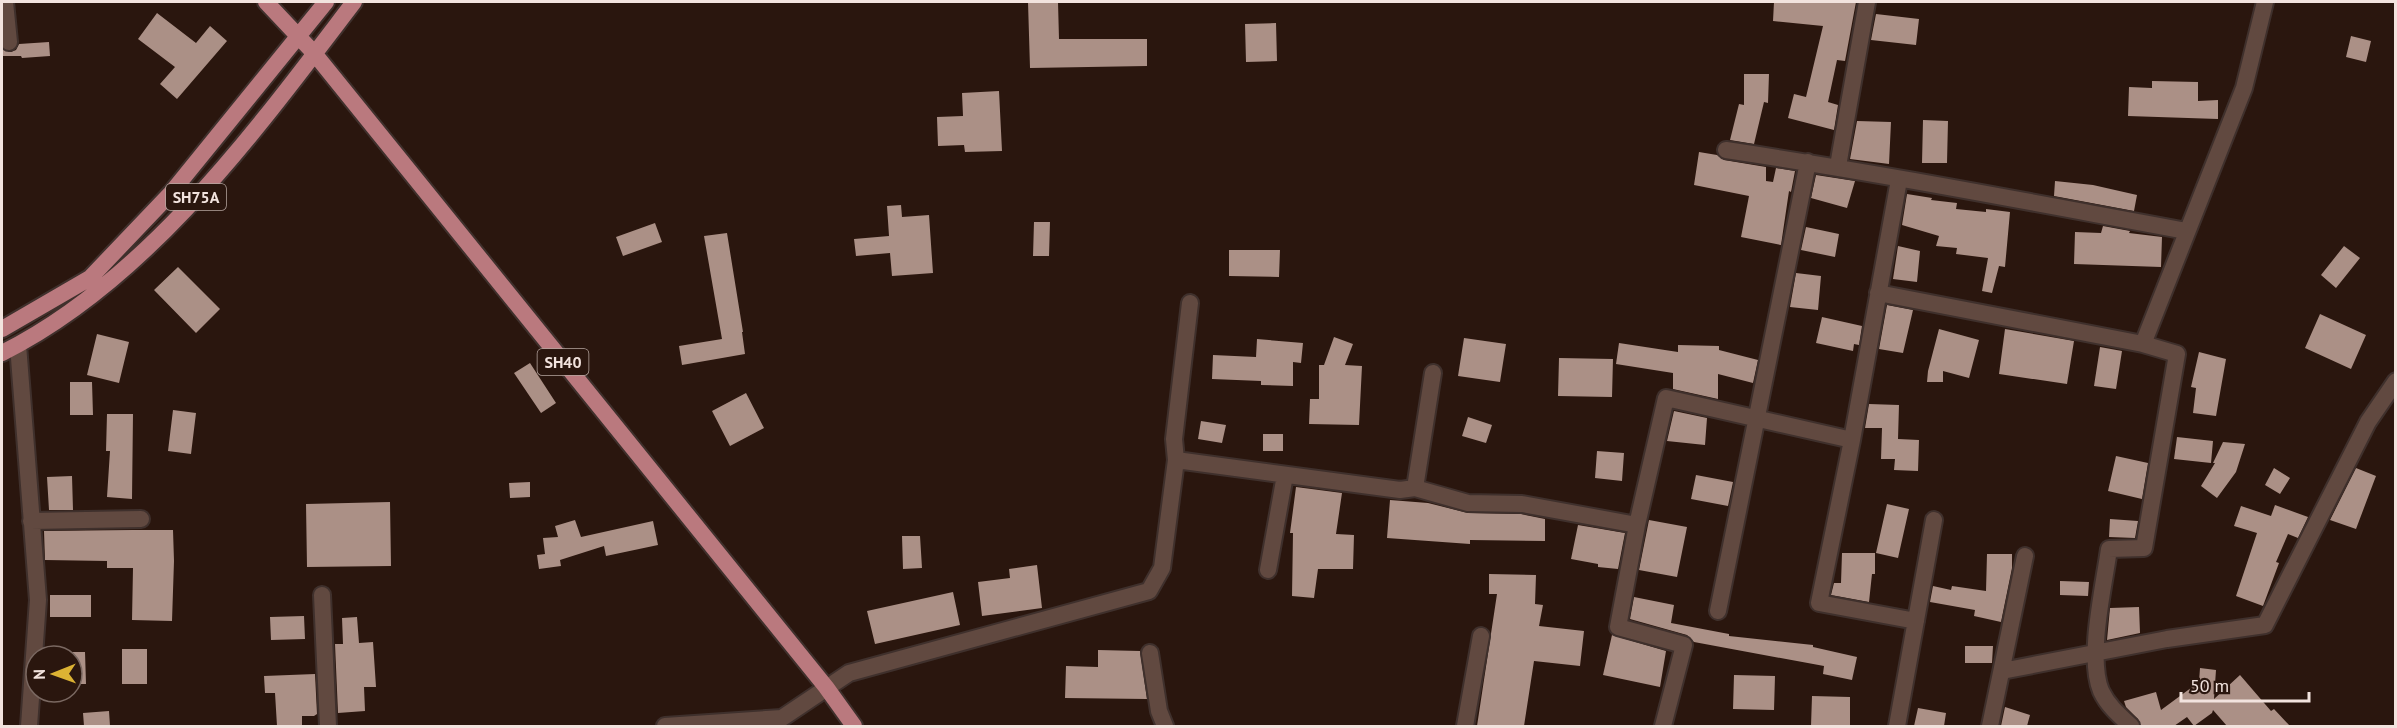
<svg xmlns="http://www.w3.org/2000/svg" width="2397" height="728" viewBox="0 0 2397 728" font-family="'PT Sans',sans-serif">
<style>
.building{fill:#ab9086}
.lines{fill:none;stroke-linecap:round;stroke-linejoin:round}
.minor-casing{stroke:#3f302c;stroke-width:20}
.primary-casing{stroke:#3f302c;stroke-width:20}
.minor{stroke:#614940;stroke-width:16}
.primary{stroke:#ba797e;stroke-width:16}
.labels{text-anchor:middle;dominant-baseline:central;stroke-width:6;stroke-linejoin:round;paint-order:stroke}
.shield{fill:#2a160e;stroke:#b6a6a0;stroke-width:1.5}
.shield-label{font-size:16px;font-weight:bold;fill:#f2e3de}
</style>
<rect width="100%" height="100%" fill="#2a160e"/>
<!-- building -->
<path class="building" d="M1028,2h30l1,37h88v27l-117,2z
M1774,2h82l-11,59 -8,-1 -9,42 10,3 -4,25 -46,-12 6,-24 12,3 17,-71 -50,-5z
M157,13l39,30 14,-17 17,15 -50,58 -17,-15 15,-17 -37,-28z
M1876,14l43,5 -3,26 -45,-5z
M1276,23l1,38 -31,1 -1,-38z
M2351,36l20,5 -5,21 -20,-5z
M49,42l1,14 -28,2 -1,-2h-19v-7l9,3 5,-2 3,-6z
M1744,74h25l-1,29 -4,-1 -10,42 -24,-4 9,-36 5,1z
M2152,81l46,1v19l20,-1v19l-90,-3 1,-29 23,1z
M999,91l3,60 -37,1 -1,-7 -26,1 -1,-29 26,-1 -1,-23z
M1923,120l25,1 -1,42h-25z
M1857,121l34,1 -2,42 -39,-5z
M1699,152l18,3 7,5 42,7v14l7,1 3,-14 19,3 -4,21 -2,-1 -8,54 -40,-8 8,-41 -55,-11z
M1816,175l39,6 -8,27 -36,-10z
M2055,181l38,4 44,10 -3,16 -80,-15z
M1907,194l25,4 -1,2 26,3 -1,6 30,3v-3l24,3 -5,55 -6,-1 -7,27 -10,-2 6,-33 -32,-4 1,-6 -21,-2 3,-10 -37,-11z
M901,205l1,12 27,-2 4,58 -41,3 -2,-23 -34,3 -2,-17 35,-3 -2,-30z
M1034,222h16l-1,34h-16z
M655,223l7,19 -39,14 -7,-19z
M2103,226l27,5 -1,2 33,4 -1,30 -87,-3 1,-32 26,1z
M1806,227l33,7 -4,23 -34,-7z
M727,233l16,99h-1l3,22 -63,11 -3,-19 43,-7 -18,-103z
M1898,246l22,5 -3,31 -24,-3z
M2344,246l16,12 -24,30 -15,-13z
M1229,250h51l-1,27 -50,-1z
M178,267l42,42 -24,24 -42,-43z
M1796,273l25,3 -3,34 -28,-3z
M1887,305l26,5 -10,43 -24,-4z
M2320,314l46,21 -15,34 -46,-21z
M1822,317l40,9 -3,19 -5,-1 -1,7 -37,-8z
M1939,329l40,11 -10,38 -26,-7v11h-16l1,-11z
M2005,329l69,12 -7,43 -68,-10z
M97,334l32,8 -10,41 -32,-8z
M1334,337l19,7 -8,21 17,1 -3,59 -50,-1 1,-25h9v-34h5z
M1464,338l42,6 -6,38 -42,-6z
M1257,339l46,4 -2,20 -8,-1v24l-32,-1v-4l-49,-2 1,-24 43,2z
M1619,343l59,9v-7l41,1v4l39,10 -5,23 -35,-9v25l-45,-10v-16l-57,-9z
M2100,347l22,4 -6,38 -22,-3z
M2199,352l27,7 -10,57 -23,-3 3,-25 -5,-1z
M1559,358l54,1 -1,38 -54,-1z
M530,363l26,40 -15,10 -27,-40z
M70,382h22l1,33h-23z
M746,393l18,35 -34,18 -18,-35z
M1869,404l30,1 -1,34 21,1 -1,31 -24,-1 1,-11h-14l1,-31h-17z
M173,410l23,3 -5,41 -23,-3z
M1674,411l33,7 -2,27 -38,-4z
M107,414h26l-1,85 -25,-2 3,-46h-4z
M1468,417l24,8 -6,18 -24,-7z
M1201,421l25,4 -4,18 -24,-4z
M1263,434h20v17h-20z
M2177,437l36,4 -2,22 -37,-4z
M2223,442l22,2 -9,28 -19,26 -16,-12 14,-23h-2z
M1597,451l27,2 -2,28 -27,-3z
M2116,456l32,7 -6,36 -34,-8z
M2274,468l16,10 -10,16 -15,-9z
M2356,468l20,8 -20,53 -26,-9z
M1696,475l37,7 -5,24 -37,-7z
M72,476l1,34h-24l-2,-33z
M530,482v15l-20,1 -1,-15z
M1296,487l46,6 -6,41 18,1 -1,34h-35l-4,29 -22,-2 1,-63h-3z
M1390,500l38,3 40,10 53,1 24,5v22l-75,-1v4l-83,-6z
M390,502l1,64 -84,1 -1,-63z
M1887,504l22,5 -11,49 -22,-5z
M2275,505l33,12 -10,21 -10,-4 -12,28 3,1 -16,43 -27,-10 21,-63 -23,-7 7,-20 30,10z
M2110,519l28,2 -3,17 -26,-1z
M575,520l6,17 72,-16 5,24 -52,11 -2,-10 -44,14 1,6 -22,3 -2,-14 8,-1 -2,-16 15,-1 -3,-11z
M1649,520l38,7 -10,50 -38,-7z
M1578,525l47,8 -7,36 -20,-2v-3l-27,-5z
M132,530h41l1,31 -2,60 -40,-1 1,-52h-26v-7l-62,-1 -1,-29z
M902,536h18l2,32 -19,1z
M1842,553h33v21h-3l-3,28 -38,-7 3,-12h7z
M1987,554h25v14l-11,54 -27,-6 1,-6 -45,-8 3,-16 18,4 1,-4 34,5z
M1037,565l5,43 -60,8 -4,-34 32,-4 -1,-9z
M1489,574l47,1 -1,29 8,1 -4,21 45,5 -4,35 -46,-5 -10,65h-47l20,-132h-8z
M2060,581l29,1 -1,14 -28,-1z
M953,592l7,33 -85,19 -8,-33z
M50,595h41v22h-41z
M1634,597l40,8 -3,18 58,11v2l84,9v2l44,10 -5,23 -29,-6 1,-8 -130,-24 -7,-7 -57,-16z
M2139,607l1,26 -33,7 3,-32z
M304,616l1,23 -34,1 -1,-23z
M357,617l2,26 14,-1 3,45h-12l1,24 -27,2 -3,-69h8l-1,-26z
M1612,635l54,16 -6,36 -57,-12z
M1965,646h28l-1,17h-27z
M122,649h25v35h-25z
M1098,650l42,1 7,48 -82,-1 1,-32 32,1z
M72,652h13l1,32h-14z
M2200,668l16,2 -2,29 26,-24 31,36 3,-2 16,17h-63l-14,-16 -1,3 -18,13 -7,-9 -13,9h-33l-3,-7 -12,-12 -2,-6 32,-9 5,18 38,-28z
M315,674l2,40 -3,2h-12v10h-25l-2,-33h-10l-1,-17z
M1734,675l41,1 -1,34 -41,-1z
M1812,696l38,1v29h-39z
M2005,707l25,8 -3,11h-26z
M1918,708l28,5 -2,13h-30z
M109,711l1,15h-26l-1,-13z"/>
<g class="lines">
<defs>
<path id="minor" d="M5,2l4,40
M1726,150c154,23 308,53 461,81
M1838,166l29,-164
M1899,180l-47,260 -33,163 97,18
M1878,293l265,51 34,10 -33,194 -35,1c-5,37 -22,108 -8,142 7,15 19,25 30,35
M2143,344l101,-256 21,-86
M18,345l20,255 -9,126
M1176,460l224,30 15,-2 53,15 54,1 115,21
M1415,488l18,-115
M31,521l110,-2
M1268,570l17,-95
M322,595l6,131
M1718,611l90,-449
M1150,653l9,58 6,15
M2002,671l165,-32 98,-14 103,-203 28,-41
M665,726l117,-8 67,-45 300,-82 13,-23 14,-108 -2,-21 16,-136
M1465,726l16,-90
M1663,726l21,-81 -66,-18 19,-102 29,-127 186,42
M1897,726l37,-206
M1990,726l35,-170"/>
<path id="primary" d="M266,2l48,51 512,634 28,39
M2,329l88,-51 81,-85 155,-191
M2,353c146,-73 255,-224 352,-351"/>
</defs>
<!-- minor casing -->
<use href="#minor" class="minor-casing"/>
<!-- primary casing -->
<use href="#primary" class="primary-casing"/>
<!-- minor -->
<use href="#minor" class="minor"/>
<!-- primary -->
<use href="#primary" class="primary"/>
</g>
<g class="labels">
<!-- shield labels -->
<g class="shield">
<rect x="166" y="184" width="60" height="26" rx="4.5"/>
<rect x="537.5" y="349" width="51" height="26" rx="4.5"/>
</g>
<g class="shield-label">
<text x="196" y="197">SH75A</text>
<text x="563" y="362">SH40</text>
</g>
</g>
<!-- border -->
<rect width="2397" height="728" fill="none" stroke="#f2e3de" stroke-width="6"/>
<!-- north arrow -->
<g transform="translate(54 674) rotate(269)"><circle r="28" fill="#2a160e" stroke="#7a6861" stroke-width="1.5"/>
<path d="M0-4.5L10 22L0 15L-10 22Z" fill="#dcb233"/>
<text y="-9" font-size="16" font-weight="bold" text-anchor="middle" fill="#f2e3de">N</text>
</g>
<!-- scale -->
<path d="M2181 692v9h128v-9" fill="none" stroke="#f2e3de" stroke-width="3"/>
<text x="2190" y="692" font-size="18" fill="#f2e3de" stroke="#2a160e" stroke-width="4.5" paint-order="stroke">50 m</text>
</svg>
